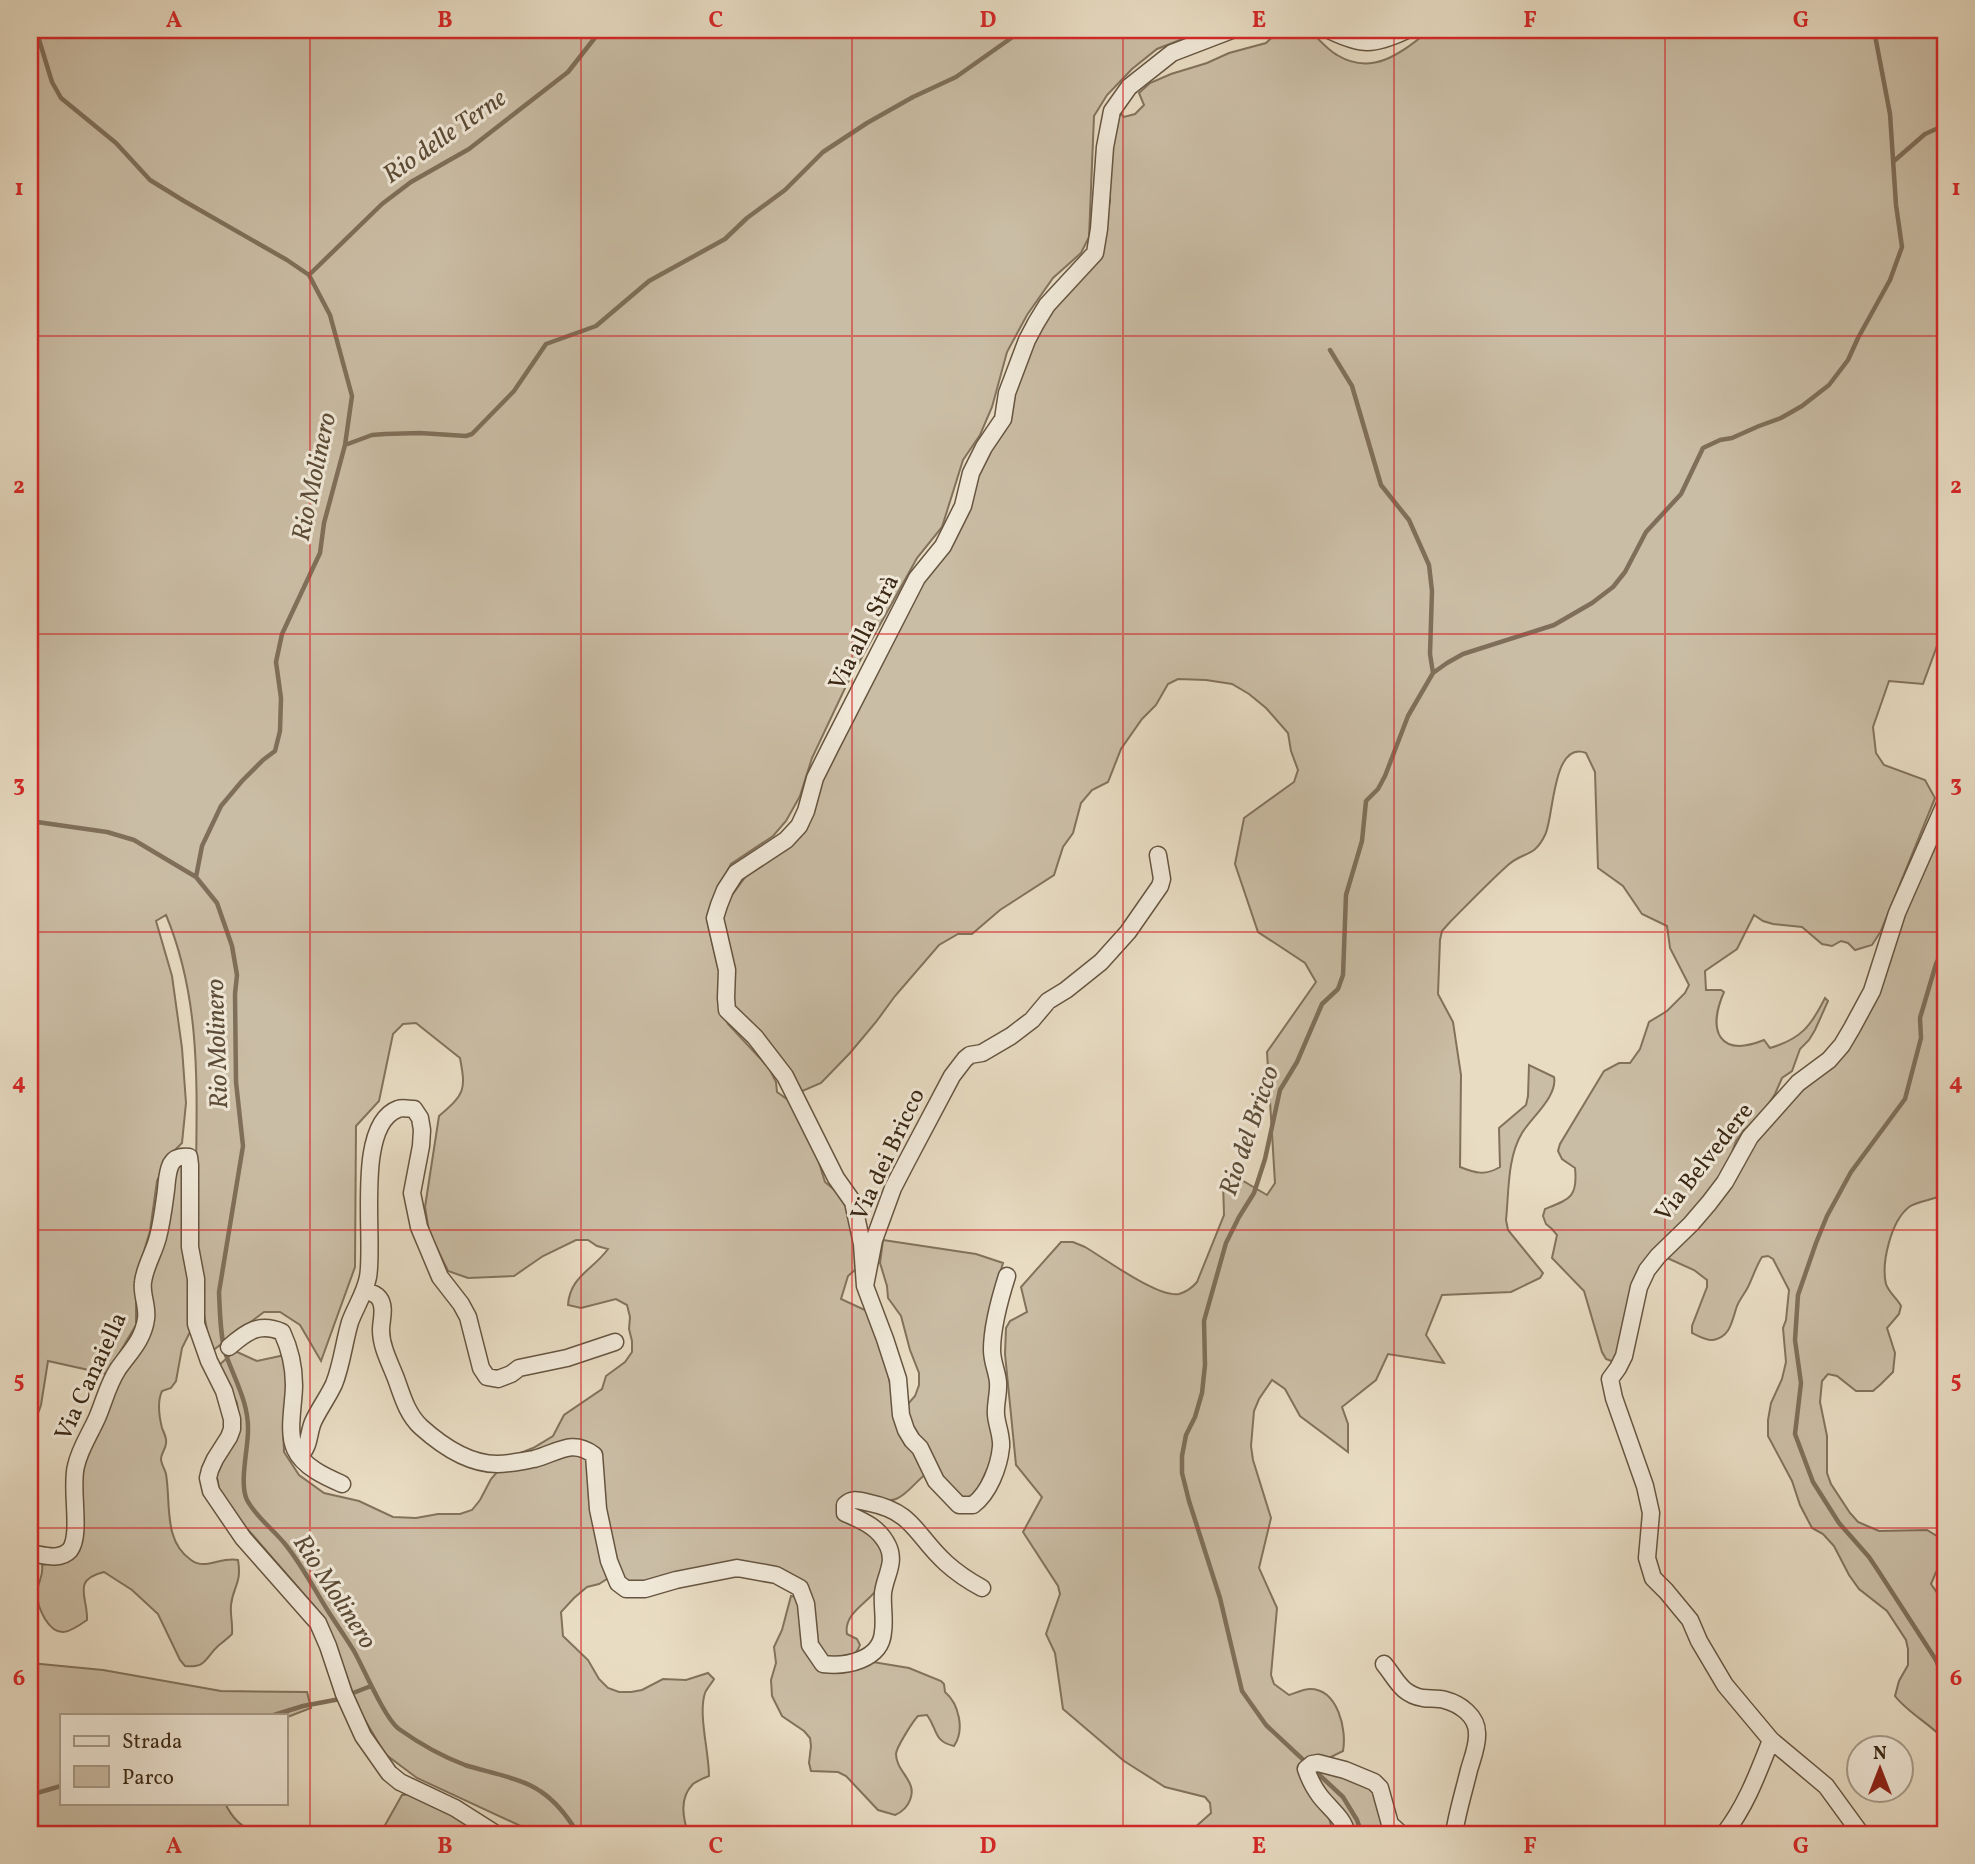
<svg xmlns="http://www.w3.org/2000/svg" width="1975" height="1864" viewBox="0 0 1975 1864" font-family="Vollkorn,serif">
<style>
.green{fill:#cabda5;stroke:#82725c;stroke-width:2}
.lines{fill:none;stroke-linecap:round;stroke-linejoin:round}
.stream{stroke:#7f6f5a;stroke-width:4.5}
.minor-casing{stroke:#665540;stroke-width:19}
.minor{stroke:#f0e8d8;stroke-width:16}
.grid{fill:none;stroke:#d62828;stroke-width:2;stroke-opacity:0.55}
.labels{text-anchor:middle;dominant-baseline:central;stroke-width:6;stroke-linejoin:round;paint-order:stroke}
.street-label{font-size:24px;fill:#3a2814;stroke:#f0e8d8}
.water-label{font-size:26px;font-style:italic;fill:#5c4c37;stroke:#f0e8d8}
.neatline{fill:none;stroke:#d62828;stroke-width:2.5}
.grid-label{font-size:23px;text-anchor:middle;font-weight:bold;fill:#d62828}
</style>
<rect width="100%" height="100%" fill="#e8dcc3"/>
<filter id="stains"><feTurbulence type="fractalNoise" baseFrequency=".00286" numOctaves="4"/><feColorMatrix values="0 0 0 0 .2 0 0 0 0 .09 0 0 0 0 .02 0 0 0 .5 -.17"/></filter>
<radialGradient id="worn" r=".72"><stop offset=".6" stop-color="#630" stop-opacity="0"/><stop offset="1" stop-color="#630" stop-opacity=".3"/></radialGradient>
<!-- green -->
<path class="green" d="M30,30h1176l-49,19 -25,20 -25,26 -13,21 -5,121 -8,16 -28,25 -26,37 -20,37 -15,55 -12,28 -17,25 -21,67 -25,31 -71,128 -34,72 -12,38 -14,25 -13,15 -42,28 -18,36 -5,24 12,51 1,35 7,14 41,44 7,14 1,10 14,10 24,48 10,32 12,10 12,19 9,51 -2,7 -8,7 -7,23 26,12 17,44 7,33 5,36 7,16 10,11 13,23c-10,7 -19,21 -30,25 -18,7 -39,-13 -55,0l30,30 15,23c-1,10 -1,24 -6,33 -9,17 -37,27 -33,49l10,5 3,6c-4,10 -10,13 -19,17l-22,-8 -10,-64 -10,-9 -28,-13 -125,17 -36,-8 -11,7 -12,3 -13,11 -13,14 2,24 25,24 11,19 9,9 11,4h12l11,-2 21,-11 23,1 22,-7 6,6c-2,4 -7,9 -9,14 -7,21 4,59 4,83 -5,2 -12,5 -16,8 -14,14 -10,33 -5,50h-150l-121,-56 -32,-24 -26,-44 -23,-63 -20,-39 -85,-98 -12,-21 -3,-17 23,-52 -2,-17 -19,-37 17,-15 22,10 28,-6 3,17 -5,54 1,26 15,23 25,18 35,8 34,16 23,1 22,-4h22l12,-4 8,-10 11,-21 19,-22 23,-9 20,-12 11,-21 38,-26 4,-13 19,-14 7,-10v-11l-3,-12 1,-12 -3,-12 -11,-6 -35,9 -13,-3c2,-29 25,-35 40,-56l-11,-3 -9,-6h-12l-33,16 -29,20 -46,2 -20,-7 -19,-39 -4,-25 14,-91c26,-22 27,-26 21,-58l-44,-35 -13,1 -10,10 -14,67 -23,25 -1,141 -34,94 -21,-36 -20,-13h-16l-52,39c-39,-143 13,-295 -46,-436l-10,6 16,55 10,72 4,55 -4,40 -15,15 -10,23 -7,50 -14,47v47l-29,49 -59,-13 -7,44 -11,31z
M1280,30h28c10,7 18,19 29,25 36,22 65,-3 93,-25h515v594l-22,60 -34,-3 -16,46 3,26 8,12 41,15 10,18 -54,133 -9,14 -17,5 -7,-7 -7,-2 -9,5 -10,-2 -20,-17 -29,-3 -10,-3 -9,-6 -17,34 -32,22 1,19h15l3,2c-17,39 -5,66 40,48l6,8c31,-9 41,-22 55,-50l3,3 -13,29 -6,10 -9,9 -8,22 -10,7 -7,16 -15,23 -16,13 -8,11 -7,20 -27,41 -41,45 -42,108 -5,7 -8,-3 -4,-7 -18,-61 -32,-33 5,-23 -5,-6 -6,-5 -3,-8 2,-7c25,-10 33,-12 30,-41l-13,-9 -4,-8 2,-7 44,-73 15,-8h11l10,-14 9,-27 18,-11 18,-18 4,-8 -19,-37 -3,-22 -25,-12 -19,-28 -25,-18 -3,-96 -9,-19c-34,-13 -32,65 -41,82 -11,23 -21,16 -37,30 -20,18 -39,38 -58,57l-8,9 -2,9 -2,54 15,28 8,53 -1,92c15,6 25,9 40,0l-1,-39 27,-23 2,-9 1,-31 25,12c4,19 -23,41 -32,56 -15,25 -13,59 -16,87l2,10 35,43 -3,5 -29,14 -69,3 -16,40 18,28 -56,-9 -12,26 -34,27 6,17v28l-48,-36 -15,-27 -13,-9 -13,19 -5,12 -3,35 2,14 18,58 -12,50 18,40 -6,67 3,9 15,11c6,-2 15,-6 21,-6 28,0 37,41 33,62l-14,7 -14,-1 -9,27c9,13 30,34 24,50h-139l1,-4 19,-17 -1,-10 -5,-6 -40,-10 -41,-26 -61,-52 -8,-56 -9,-19 14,-40 -2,-8 -35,-54 19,-35 -26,-32 -11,-111 1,-26 4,-7 17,-9 -6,-25 40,-45h12l12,5c19,11 73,51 94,47 7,-2 13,-6 18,-12l27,-67 -1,-34 10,-6 34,20 8,-12 -8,-131 49,-70 -11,-19 -47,-31 -23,-68 9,-46 50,-36 4,-12 -7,-19 -3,-18 -22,-25 -17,-14 -17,-10 -26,-4 -28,-1 -10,5 -12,21 -14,14 -21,30 -13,33 -16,8 -11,13 -8,30 -10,14 -9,28 -54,35 -28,24h-14l-19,11 -44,51 -19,26 -26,31 -29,30 -21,9 -67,-84 -11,-90 7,-19 17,-23 44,-31 187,-370 36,-81 20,-51 19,-34 44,-47 14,-61 -3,-17 12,-77 2,7 3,3 11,-3 9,-9 -5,-12 11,-10 21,-9 36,-11 22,-10 37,-10z
M1945,814v380c-11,6 -28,7 -36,13 -18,14 -28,56 -23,77 3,9 11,14 15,22l-2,8 -12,14 8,25 -2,19 -12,12 -8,7h-17l-19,-15 -9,-2 -6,7 -2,21 7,34v37l4,11 19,29 8,9 21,9 48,-1 18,11v23l-9,8 -5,12c11,16 19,23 6,40l1,12 7,12v92c-15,-16 -38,-28 -50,-44l4,-15 9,-16v-16l-2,-9 -19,-29 -28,-22 -10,-14 -15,-29 -11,-12 -11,-6 -12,-23 -8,-24 -24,-45v-16l3,-17 11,-24 4,-17 -3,-34 3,-8 3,-30 -16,-31 -5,-3 -6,1c-6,9 -9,20 -14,30 -3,6 -8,12 -11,19 -5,14 -6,31 -24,34 -6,1 -15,-4 -21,-7v-7l15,-39v-7l-13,-10 -29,-13 81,-106 53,-61 27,-20 68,-134z
M185,1161l6,139 -1,32 -8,16 -6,33 -5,7 -9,3c-5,11 -3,25 0,37 2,5 5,10 4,15 0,6 -5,10 -5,16 0,5 4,10 5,15 5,29 -3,67 25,86 15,11 30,-4 47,0 4,24 -5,26 -7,45 -1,10 2,19 1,29 -5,5 -9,8 -14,12 -13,12 -11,22 -33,20l-5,-6 -22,-46 -26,-24 -28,-18c-33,8 -16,25 -17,48 -17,12 -29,20 -42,-1 -5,-9 -8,-16 -8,-27 1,-10 7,-17 5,-27l21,-4 14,-82 34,-87 24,-35 11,-67 28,-123z
M883,1240l93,14 27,9c-11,35 -10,76 -12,112 -2,27 6,55 1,82 -2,8 -7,16 -10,24 -7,16 -13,20 -29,13l-42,-64 -4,-25 8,-9 4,-11v-12l-9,-23 -9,-34 -13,-18 -1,-12 -7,-23z
M791,1596l6,1 8,50 11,21 57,-6 36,6 32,13 3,3 1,8c14,12 20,38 9,54 -21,-5 -16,-16 -27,-31l-9,1c-5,5 -22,32 -22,38 0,18 22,27 14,46 -3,8 -8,12 -15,15l-17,-5 -32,-34 -8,-4 -27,-1 -2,-8 2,-17 -1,-8 -6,-7 -22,-15 -10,-20 -1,-16 5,-17 -2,-16 8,-17z
M30,1663l73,7 118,21 86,1 4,16 -26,10v-3h-224v88h164c22,47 59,25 99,26 9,0 18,3 27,5h-321z
M1318,1766l48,20 11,8 18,40h-43l-39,-62z
M414,1794l72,40h-106l22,-39z"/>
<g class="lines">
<!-- stream -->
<path class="stream" d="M36,30l16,52 9,16 55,45 34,37 34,21 103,59 22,15 21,40 22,81 -7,49 -21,78 -4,30 -38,81 -6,28 5,36 -1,33 -5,20 -12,9 -21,21 -21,25 -19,40 -6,31 21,26 15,43 5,29 -2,19 1,88 7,64 -24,146c1,20 1,44 7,63 9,25 23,49 22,76 0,18 -9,53 -1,69 9,17 26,29 38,44 17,21 29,45 43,67 9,14 18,27 26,40 10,18 31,68 45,78 21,15 42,27 66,36 21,7 57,13 75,26 17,11 28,26 38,43
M1894,161l31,-27 20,-9
M309,275l73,-71 29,-22 58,-33 99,-77 33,-42
M1330,350l22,36 29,99 28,35 20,45 3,26 -2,63 3,19 -25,43 -23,60 -7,13 -12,12 -4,40 -16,54 -3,80 -5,14 -16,15 -25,58 -17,28 -15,69 -11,34 -15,24 -13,26 -22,78 1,44 -3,28 -7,24 -9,18 -4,21v17l7,28 31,97 22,93 24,34 77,72 14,23 5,14
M345,445l27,-10 13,-1 35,-1 46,3 6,-2 42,-43 32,-47 50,-18 53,-45 76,-42 22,-21 38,-28 38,-38 44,-29 46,-26 43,-20 58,-41
M1433,673l14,-10 16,-9 91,-29 38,-22 21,-16 12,-15 21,-40 35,-38 22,-46 17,-8 12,-2 27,-12 22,-8 21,-12 27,-21 19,-25 10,-22 32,-58 12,-33 -6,-42 -6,-91 -16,-84
M30,821l77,11 27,8 62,37
M1945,945l-9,19 -16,54 1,20 -16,61 -54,73 -24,44 -11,27 -18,52 -3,45 6,43 -6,51 18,48 26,41 30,34 10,15 57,88 9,22
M348,1695l23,-9
M274,1715l29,-9 37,-7
M30,1795l31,-9"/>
<defs>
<path id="minor" d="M1329,30c33,16 44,16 78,0
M1007,1276c-7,22 -15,51 -15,74 0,12 5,21 6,32 1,11 -3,22 -2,33 1,11 6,21 5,32 -2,20 -12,46 -28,58h-14l-23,-24 -16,-33 -8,-8 -6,-10 -5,-15 -3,-36 -13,-40 -20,-53 9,-46 19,-52 14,-27 45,-85 13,-17 5,-4 12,-2 29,-17 21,-16 16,-19 18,-11 35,-28 27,-30 32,-46 2,-7 -4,-24
M865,1286l-3,-42 -9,-42 -17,-24 -51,-102 -30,-39 -28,-27 -1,-12 1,-28 -12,-52 4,-13 6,-15 11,-17 50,-33 13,-14 7,-15 9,-33 16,-32 86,-168 26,-32 20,-40 8,-33 13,-26 19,-28 4,-26 20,-53 9,-17 11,-18 48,-52 4,-24 6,-82 7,-36 17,-24 43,-34 60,-23
M365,1291c5,1 11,3 14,7 7,9 2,22 2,32 0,16 8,31 14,46 7,18 11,37 26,51 20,18 48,37 76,37 12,0 26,-3 37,-5 23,-6 38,-21 60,-4l4,54 11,52 9,22 8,6h19l31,-9 61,-12 39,7 24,13 6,16 4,41 13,19c23,3 58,-4 60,-32 2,-13 -1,-26 0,-39 2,-17 13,-30 5,-47 -9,-19 -25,-25 -43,-33v-8c8,-8 15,-4 25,-2 44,9 46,33 76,60 11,10 23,18 36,25
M229,1347c17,-15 30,-25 53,-15 8,17 12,33 12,53 0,19 -7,47 1,64 8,18 31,28 47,35
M299,1456c11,-9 9,-22 14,-34 6,-13 15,-25 21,-38 8,-20 10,-42 16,-62 6,-16 15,-29 18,-45 7,-37 -14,-152 30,-168 5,-2 11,0 16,0l6,9 2,12 -1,16 -9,47 7,34 21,50 21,27 7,13 13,51 6,9 11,2 13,-5 8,-6 48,-10 48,-16
M30,1553c13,2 30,8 40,-3 12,-16 0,-62 6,-84 4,-18 14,-32 21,-48 7,-16 11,-34 21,-49 12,-17 25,-29 28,-50 2,-13 -5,-25 -3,-37 2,-16 11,-29 15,-45 4,-15 6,-32 8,-47 1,-9 1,-18 5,-26 4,-7 10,-8 18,-7l1,8v82l6,32v45l13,37 15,30 8,28v10l-3,8 -14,22 -5,11 -2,8 3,13 32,47 75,85 10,23 16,48 19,42 26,37 11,9 55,26 41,26
M1384,1664c13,16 17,30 39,34 7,1 15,0 22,2 15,4 32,16 32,33 1,12 -5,26 -8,37 -5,21 -12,43 -15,64
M1347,1834c-4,-17 -17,-25 -27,-38 -6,-8 -11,-18 -14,-27l6,-5 6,-1 27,7 29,12 6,6 10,36 11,10
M1724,1834c22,-28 34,-61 47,-94
M1861,1834l-35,-48 -55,-46 -46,-55 -26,-44 -9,-21 -24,-29 -13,-13 -6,-20 4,-45 -6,-27 -31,-88 -4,-19 8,-11 6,-12 15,-69 8,-17 11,-14 33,-32 18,-21 16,-21 25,-45 48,-54 31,-23 13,-15 10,-17 20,-37 25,-78 48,-109"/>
</defs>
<!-- minor casing -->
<use href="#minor" class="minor-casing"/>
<!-- minor -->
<use href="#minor" class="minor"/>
</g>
<!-- grid -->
<path class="grid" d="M310,30v1804M581,30v1804M852,30v1804M1123,30v1804M1394,30v1804M1665,30v1804M30,336h1915M30,634h1915M30,932h1915M30,1230h1915M30,1528h1915"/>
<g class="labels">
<!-- street labels -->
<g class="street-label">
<text transform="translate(865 633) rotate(-63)">Via alla Strà</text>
<text transform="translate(889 1155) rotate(-65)">Via dei Bricco</text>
<text transform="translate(1705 1163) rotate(-52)">Via Belvedere</text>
<text transform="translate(92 1377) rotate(-65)">Via Canaiella</text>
</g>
<!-- water labels -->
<g class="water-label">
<text transform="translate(445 137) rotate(-35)">Rio delle Terne</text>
<text transform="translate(315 477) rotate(-78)">Rio Molinero</text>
<text transform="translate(218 1044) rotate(-92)">Rio Molinero</text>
<text transform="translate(1250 1131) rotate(-71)">Rio del Bricco</text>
<text transform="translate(334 1592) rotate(57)">Rio Molinero</text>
</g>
</g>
<!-- margin -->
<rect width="1975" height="1864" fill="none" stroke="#e8dcc3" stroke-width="77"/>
<!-- legend -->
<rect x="60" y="1714" width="228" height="91" fill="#f0e8d8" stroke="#a79b8a" stroke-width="2"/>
<rect x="74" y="1736" width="35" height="10" fill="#f0e8d8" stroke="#a79b8a" stroke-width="2"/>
<text x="122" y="1748" font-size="21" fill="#3a2814">Strada</text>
<rect x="74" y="1766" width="35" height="21" fill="#cabda5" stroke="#a79b8a" stroke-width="2"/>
<text x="122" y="1784" font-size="21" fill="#3a2814">Parco</text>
<!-- north arrow -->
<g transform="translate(1880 1769)"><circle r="33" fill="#f0e8d8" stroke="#a79b8a" stroke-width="2"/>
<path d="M0-5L12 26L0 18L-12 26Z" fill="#8f2418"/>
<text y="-10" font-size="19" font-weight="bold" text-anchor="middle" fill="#3a2814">N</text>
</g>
<rect x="38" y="38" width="1899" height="1788" class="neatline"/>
<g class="grid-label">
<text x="174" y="27">A</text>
<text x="445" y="27">B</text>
<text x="716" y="27">C</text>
<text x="988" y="27">D</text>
<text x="1259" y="27">E</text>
<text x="1530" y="27">F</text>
<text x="1801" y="27">G</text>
<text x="19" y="195">1</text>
<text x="1956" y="195">1</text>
<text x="19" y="493">2</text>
<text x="1956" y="493">2</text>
<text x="19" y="791">3</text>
<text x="1956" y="791">3</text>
<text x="19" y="1089">4</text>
<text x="1956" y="1089">4</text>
<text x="19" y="1387">5</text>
<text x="1956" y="1387">5</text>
<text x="19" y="1685">6</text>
<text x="1956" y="1685">6</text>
<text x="174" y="1853">A</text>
<text x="445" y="1853">B</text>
<text x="716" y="1853">C</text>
<text x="988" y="1853">D</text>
<text x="1259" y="1853">E</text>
<text x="1530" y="1853">F</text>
<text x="1801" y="1853">G</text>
</g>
<rect width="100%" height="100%" filter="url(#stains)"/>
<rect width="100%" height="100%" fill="url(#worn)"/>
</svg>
